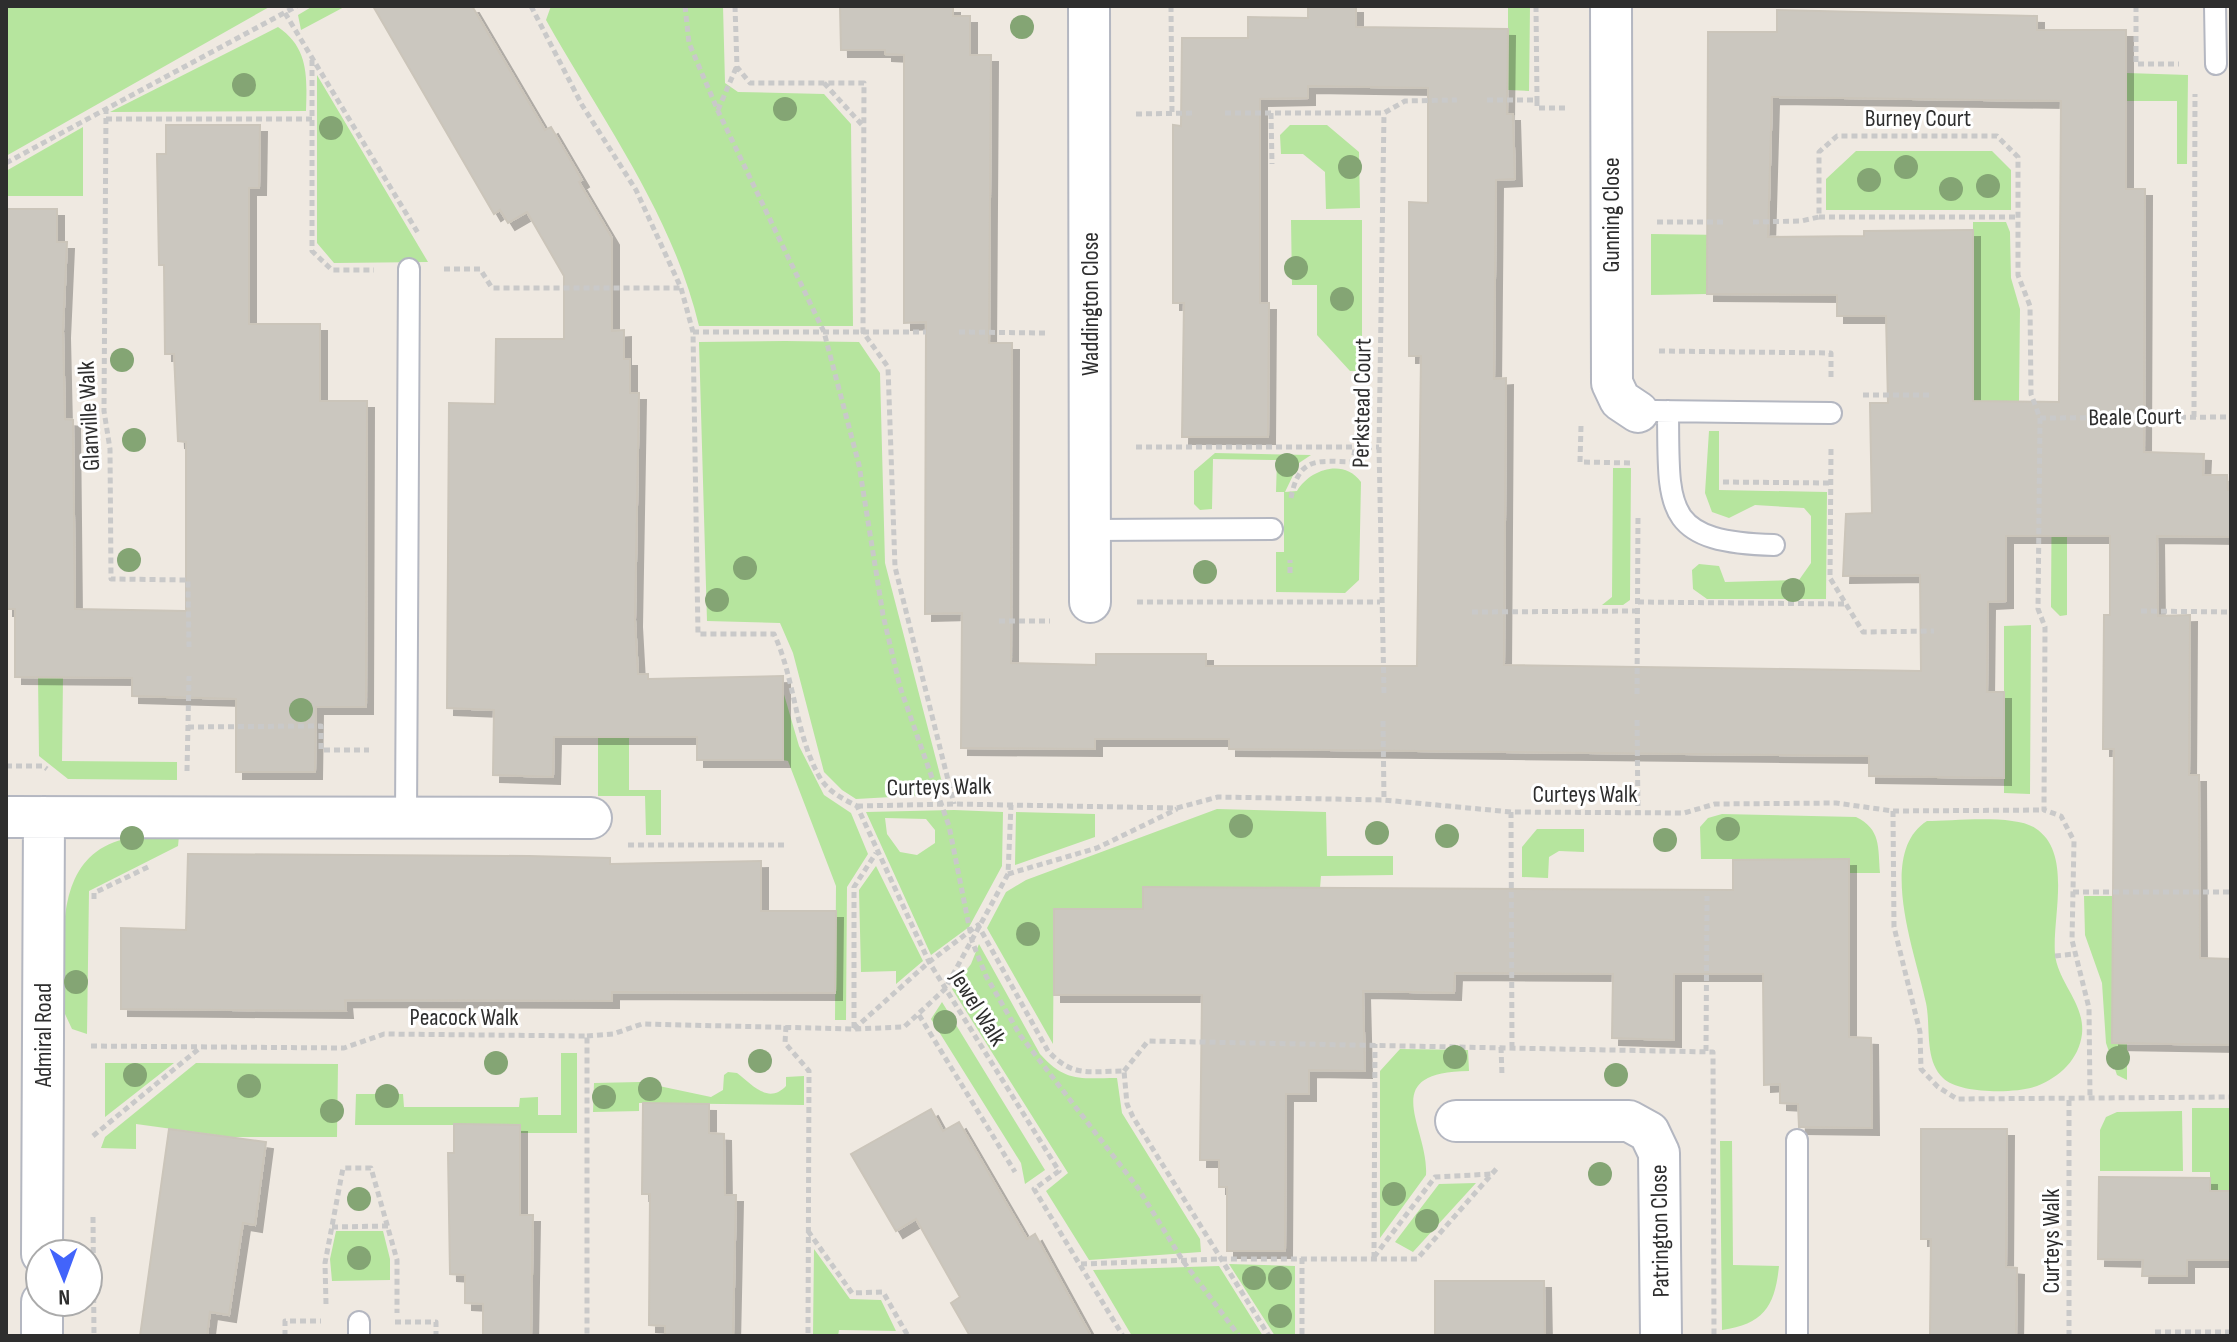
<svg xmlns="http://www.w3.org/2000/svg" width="2237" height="1342" viewBox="0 0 2237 1342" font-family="'Sofia Sans Condensed',sans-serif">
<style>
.green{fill:#b6e59e;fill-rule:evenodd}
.building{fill:#cbc7bf;stroke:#cbc5ba;stroke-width:2;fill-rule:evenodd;filter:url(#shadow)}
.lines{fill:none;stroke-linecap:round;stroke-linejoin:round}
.service-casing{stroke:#b4b7c1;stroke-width:24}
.minor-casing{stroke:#b4b7c1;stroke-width:44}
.path{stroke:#c9c9c9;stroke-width:5;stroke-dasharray:6 4;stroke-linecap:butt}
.service{stroke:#fff;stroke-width:20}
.minor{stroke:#fff;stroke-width:40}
.tree{fill:#84a574}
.labels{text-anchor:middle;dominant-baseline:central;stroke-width:6;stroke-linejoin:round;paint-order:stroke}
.street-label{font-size:24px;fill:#2e2e2e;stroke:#fff}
</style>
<defs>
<filter id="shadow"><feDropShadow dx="7" dy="7" stdDeviation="0" flood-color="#0004"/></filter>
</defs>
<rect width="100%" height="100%" fill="#efe9e1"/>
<!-- green -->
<path class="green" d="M6,6h265l-265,150z
M313,6h33l-45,24 -3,-15z
M551,6h172l2,77 13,9 86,2 27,30 2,202h-154c-27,-113 -97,-206 -153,-306z
M1508,6h22l-1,85 -21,-1z
M278,27c31,21 29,50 28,84l-196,1z
M2127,73l61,2 -1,89h-10v-63h-50z
M317,75l111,187 -94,1 -17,-20z
M1290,125h37l32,27 1,56 -34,1 -1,-37 -22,-18h-22l-1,-19z
M83,127v69h-77v-25z
M1856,151h136l19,19v40h-185v-31z
M1291,220h71v151h-12l-33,-36v-50h-25z
M1973,222h33l4,10 1,46 9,31 -1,92h-47z
M1651,234l73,1 -17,14v45l-56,1z
M785,341l74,1 21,31 5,190 60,231 -89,5 -14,-9 -18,-18 -31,-119 -13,-30 -73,-2 -8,-279z
M1709,431h10v59l108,2 -1,107h-119l-14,-10 -1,-19 7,-6 20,2 6,16 74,-2 12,-17v-47l-7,-8 -49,-3 -26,13 -17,-6 -7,-19z
M2067,452v163l-7,1 -9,-9 1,-153z
M1215,453l96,2 -12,8 -14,29 12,-1c13,-22 47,-33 64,-9l-2,98 -14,13 -69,-1v-40h8v-60h-8l1,-32 -64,-1 -1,50 -12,1 -6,-6v-33z
M1613,468h18l-1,132 -7,5h-21l10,-8z
M2031,625l-1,169 -26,-1v-167z
M38,676l25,1 -1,84 115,1v18l-109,-1 -29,-23z
M783,691l16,55 25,49 27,18 17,41 -21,33 -1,133h-11l1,-134 -48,-125 -5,-1z
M598,736h31v54h32v45h-15l-1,-39h-47z
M1217,809l109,3 1,44h66v19l-72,1 -1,12 -176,-1 -1,23 -89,-1 -1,135 -66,-116 19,-36 20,-12z
M954,810l49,2 -1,54 -33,61 -38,28 -65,-143zM885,818l41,1 9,11v13l-18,12 -17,-3 -13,-18z
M1016,812l79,2v23l-80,28z
M1722,814l134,3c25,12 22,30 24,56h-31l-1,-14h-147l-1,-32 8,-9z
M1927,821c26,0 87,-7 108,7 38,24 17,89 20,126 3,29 30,49 27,80 -3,25 -22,43 -45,52 -21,8 -78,8 -94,-8 -19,-18 -12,-51 -17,-75 -10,-48 -50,-150 1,-182z
M1537,829h47v23l-25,-1 -10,6 -1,21 -26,-1v-30z
M141,836h38l-1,10 -89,45 -2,143 -15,-5 -7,-15c0,-70 -19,-168 76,-178z
M876,866l47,95 -27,23v-13l-35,1 -2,-82z
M2084,896h28v147l15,1v36l-10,-5 -11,-32 -4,-60 -17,-48z
M979,944l61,110c26,29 41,24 77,24l5,35 78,126 1,13 -112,8 -43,-69 22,-18 -116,-184 19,-25z
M942,1002l103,168 -20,14 -4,-21 -90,-144z
M1400,1049l68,1 1,21c-94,1 -40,56 -43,104l-46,63v-167z
M561,1053h16v80h-57v-8h-165l1,-31h47l1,13h115l1,-9 18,-1v18h23z
M105,1063h69l-69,54z
M196,1063l142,1 -1,73h-106l-95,-13v25l-35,-1 4,-11z
M728,1072l9,1c15,11 31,32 49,13v-9l18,-1v29l-165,-2v8l-46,1 1,-29 46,-1 71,15 12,-7 1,-15z
M2192,1108h39v83h-21v-19h-18z
M2182,1111l1,60h-83v-41l6,-13 11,-5z
M1720,1141h12l1,124 46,1c-4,40 -15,58 -57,64z
M1476,1183l-63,69 -18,-10 44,-58z
M336,1231h47l7,28v21l-58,1 -2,-22z
M814,1249l36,50 31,1 15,31 -57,-1 -1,6h-25z
M1229,1264l66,2v70h-20z
M1219,1266l44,70h-131l-39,-66z"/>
<!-- building -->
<path class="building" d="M373,6h99l73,124 6,-3 31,53 -3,2 33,56v93l12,-1v29h6v34h9l-4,227 3,54h10v5l135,-3v84h-86v-23h-143l-1,40 -60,-2 1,-65 -47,-2 2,-305 46,1 1,-65h68v-63l-37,-64 -19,11 -8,-13 -6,4z
M840,6h113v10h17v39h21l-2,288h23l-1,320 85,2v-11h110v12h211l4,-310h-12v-154l19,1v-115l-120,-2v12l-48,1v204h9l-1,134h-86l2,-134h-11v-178l8,1 1,-88h66v-21l60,1v-12h48v21l152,2 -1,85h6l2,65 -19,1 -2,199 12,-1 -2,287 417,6 -1,-96 -77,1 3,-62 26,-1 -2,-110h18l-2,-87h-49v-21l-130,-1 1,-262h69v-22l260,6v14h89v159h19l-1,263 60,2 -1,21h24l1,15h3v47l-74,-1 1,80 32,-1 -1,160h10l1,183 31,1v86l-119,-2 2,-294h-11l1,-134h6v-79h-104v65l-18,1 -1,90h17v86l-135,-2v-20l-640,-7v-10h-134v10l-134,-1 1,-135 -37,1 1,-292 -22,1v-268l-19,-1v-4h-44zM1772,97l289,4 -2,301 -86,-1v-171l-109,1v5l-96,1z
M166,125h94l-1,63h-10v136h71v77h47l-1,306h-50l-1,65h-79v-73l-104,-3v-18l-117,-1v-68h-9v-400h51v33h10l-4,89 2,88 8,1 2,189 111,2v-169l-8,-1 -4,-87h-9l-1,-89h-5l-2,-111h9z
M188,854l341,2 81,2v6l151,-3v50h75l-1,82 -223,-1v9l-267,-1 1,11 -225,-2v-81l65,2z
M1849,859v178l22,1 1,90 -73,-1 -1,-23 -18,-1v-19l-16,1 -1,-111h-89v66l-62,-2 1,-64 -158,-1 -1,20 -91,-2 2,80 -56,-1v24h-23l-1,157h-58v-64h-8v-27h-19l2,-165h-148v-86h89v-22l590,3v-30z
M643,1103l66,1v29l15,1 1,61h11l-3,141h-68v-10l-16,-1 1,-131h-8z
M931,1109l12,22 16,-9 68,117 8,-5 56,102h-121l-19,-33 9,-6 -44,-78 -20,12 -45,-77z
M454,1124l66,1v90h13l-2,121h-48v-32l-18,-1v-28l-15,-1 -2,-121h6z
M169,1129l97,13 -11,83 -12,-2 -14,92 -19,-3 -3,24h-67z
M1921,1129h86l-1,138 11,1 -1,68h-86l1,-97h-10z
M2099,1177l111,1v13h21v69h-44v16h-45l1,-16 -45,-1z
M1435,1281h109l1,55h-110z"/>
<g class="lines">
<defs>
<path id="service" d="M2215,6l1,58
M1655,411l176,2
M1668,411c1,98 -6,131 106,134
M1091,530l181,-1
M406,818l3,-549
M1797,1140v196
M359,1322v14"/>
<path id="minor" d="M1089,6l1,596
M1611,6l1,377 8,17 18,12
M6,817l585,1
M1456,1121h173l20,11 10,21 2,183
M42,1254l2,-437
M42,1336v-34"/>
</defs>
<!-- service casing -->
<use href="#service" class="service-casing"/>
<!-- minor casing -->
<use href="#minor" class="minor-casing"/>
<!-- path -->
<path class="path" d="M531,6l51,99 54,85 45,98 12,44 5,302h76c21,45 21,99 45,142 8,15 24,23 38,30l72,156 130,209 -25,18 89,147
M685,6l4,37 29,68 106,221 35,133 24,150 17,72 49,139 23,115 14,35 34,59 118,153 45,73 56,75
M735,6l2,61 13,16h114l-1,249 25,35 7,200 59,237
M1171,6l1,107
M1536,6l1,94
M2136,6v58h43
M285,13l133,220
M312,60v191l20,19h42
M824,83l39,43
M1487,100h50v8h29
M106,108l-2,303 6,38 1,130 77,1 1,67
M718,110l18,-42
M1225,113h159l21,-12 52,-1
M1271,113l1,51
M1136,114l59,-1
M106,119h206
M6,163l291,-157
M1819,217h199
M1657,222h67
M1753,222l48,-1 18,-4v-65l18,-16h160l21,21v118l12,31 1,88 9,24 -2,191 7,18 -1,183 17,6 13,25 -2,99 17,68 1,89
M444,269h36l12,19h189
M693,332h233
M959,332l86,1
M1659,351l172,2v26
M1863,395h67
M2194,417l1,-323
M2040,418l191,-1
M1581,426l-1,36 54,1
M1136,447h243
M1831,449l-1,129 33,54 71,-1
M1723,482l108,1
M1291,498c8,-42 26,-37 62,-36l2,-14
M1290,573v-13
M1137,602h243
M1638,602l207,2
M2141,611l90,1
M1472,612l165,-1
M999,621h51
M1384,693l-5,-246 5,-334
M1637,694l1,-179
M1637,720l1,93
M1383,721l1,79
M188,727l133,-1v24h48
M6,766h37l4,3
M187,771l2,-95
M857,806l97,-2 223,4 41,-11 166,3 127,12 173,1 31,-9 121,-1 57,8 1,116 26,105 1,37 17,18 19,12 274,-2
M1893,811l151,-1
M1511,812l1,235
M628,845h159
M1008,874l89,-26 80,-39
M2073,892h158
M94,899v-6l54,-26
M2055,956l19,-2
M919,1015l96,157
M786,1026l-1,17 24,28 -1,265
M854,1028v-141l22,-34
M854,1029l75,-67 49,-37 70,126c25,27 41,20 76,20l3,33 6,13 136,219
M587,1036l26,-2 29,-10 212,5 50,-2 41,-38 63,-115 3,-69
M91,1046l253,2 40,-14 203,2v300
M1501,1047l1,28
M1706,1051l1,-155
M1124,1071l24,-30 565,11 1,284
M93,1136l108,-89
M93,1217l1,119
M332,1227l56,-1
M808,1231l44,62 31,-1 25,44
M1374,1257l61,-80 57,-3
M1302,1258v78
M1374,1258l1,-214
M1081,1264l139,-5h197l81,-92
M326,1304l-1,-41 18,-95h28l26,92v53
M395,1322h41v14
M2155,1332h76
M285,1336v-15h36
M2069,1336v-238"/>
<!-- service -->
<use href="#service" class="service"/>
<!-- minor -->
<use href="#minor" class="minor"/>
</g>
<!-- trees -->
<g class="tree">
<circle cx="1022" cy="27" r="12"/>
<circle cx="244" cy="85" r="12"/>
<circle cx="785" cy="109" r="12"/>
<circle cx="331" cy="128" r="12"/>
<circle cx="1350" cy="167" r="12"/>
<circle cx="1906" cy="167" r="12"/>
<circle cx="1869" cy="180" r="12"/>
<circle cx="1988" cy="186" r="12"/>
<circle cx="1951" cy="189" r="12"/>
<circle cx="1296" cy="268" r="12"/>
<circle cx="1342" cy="299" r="12"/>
<circle cx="122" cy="360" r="12"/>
<circle cx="134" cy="440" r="12"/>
<circle cx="1287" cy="465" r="12"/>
<circle cx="129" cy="560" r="12"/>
<circle cx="745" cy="568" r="12"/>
<circle cx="1205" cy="572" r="12"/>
<circle cx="1793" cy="590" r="12"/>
<circle cx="717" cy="600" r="12"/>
<circle cx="301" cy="710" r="12"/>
<circle cx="1241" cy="826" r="12"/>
<circle cx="1728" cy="829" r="12"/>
<circle cx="1377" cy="833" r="12"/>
<circle cx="1447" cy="836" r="12"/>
<circle cx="132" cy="838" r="12"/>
<circle cx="1665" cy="840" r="12"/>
<circle cx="1028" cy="934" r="12"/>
<circle cx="76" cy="982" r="12"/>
<circle cx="945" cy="1022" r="12"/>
<circle cx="1455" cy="1057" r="12"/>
<circle cx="2118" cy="1058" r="12"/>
<circle cx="760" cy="1061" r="12"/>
<circle cx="496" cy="1063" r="12"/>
<circle cx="135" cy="1075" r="12"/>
<circle cx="1616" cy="1075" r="12"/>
<circle cx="249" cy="1086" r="12"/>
<circle cx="650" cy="1089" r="12"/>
<circle cx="387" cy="1096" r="12"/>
<circle cx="604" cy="1097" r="12"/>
<circle cx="332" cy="1111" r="12"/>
<circle cx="1600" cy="1174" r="12"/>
<circle cx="1394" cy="1194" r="12"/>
<circle cx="359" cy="1199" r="12"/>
<circle cx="1427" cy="1221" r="12"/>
<circle cx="359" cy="1258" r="12"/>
<circle cx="1254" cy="1278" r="12"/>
<circle cx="1280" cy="1278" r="12"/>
<circle cx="1280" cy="1316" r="12"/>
</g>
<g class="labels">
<!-- street labels -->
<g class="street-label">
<text x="1918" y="118">Burney Court</text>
<text transform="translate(1611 215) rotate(-90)">Gunning Close</text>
<text transform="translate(1090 304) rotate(-90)">Waddington Close</text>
<text transform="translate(1362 403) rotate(-89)">Perkstead Court</text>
<text transform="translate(89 416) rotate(-93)">Glanville Walk</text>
<text transform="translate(2135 417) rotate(-1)">Beale Court</text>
<text transform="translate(939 787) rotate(-1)">Curteys Walk</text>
<text x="1585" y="794">Curteys Walk</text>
<text transform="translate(978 1008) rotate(58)">Jewel Walk</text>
<text x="464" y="1017">Peacock Walk</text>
<text transform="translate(43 1035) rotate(-90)">Admiral Road</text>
<text transform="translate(1660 1231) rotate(-91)">Patrington Close</text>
<text transform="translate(2051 1241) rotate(-90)">Curteys Walk</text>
</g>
</g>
<!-- border -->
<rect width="2237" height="1342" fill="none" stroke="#2e2e2e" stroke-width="16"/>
<!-- north arrow -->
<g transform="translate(64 1278) rotate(179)"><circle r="38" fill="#ffffff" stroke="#ababab" stroke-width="2"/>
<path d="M0-6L14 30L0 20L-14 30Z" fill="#4264fb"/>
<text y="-12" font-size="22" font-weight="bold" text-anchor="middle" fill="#2e2e2e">N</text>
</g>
</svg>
